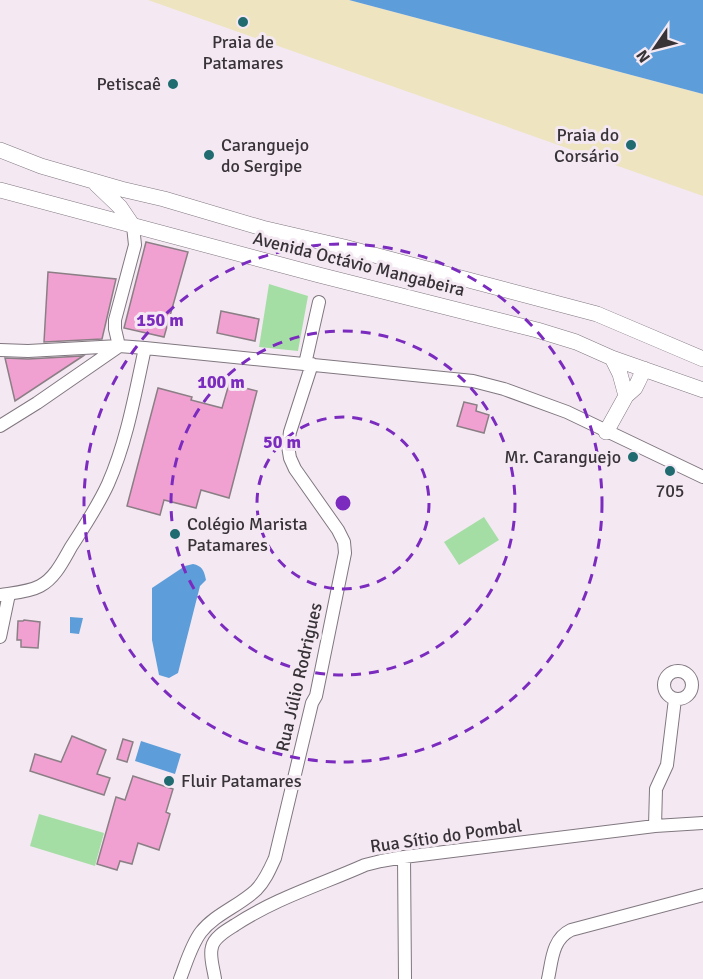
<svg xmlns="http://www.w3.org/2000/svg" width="703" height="979" viewBox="0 0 703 979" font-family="Signika,sans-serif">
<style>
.green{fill:#a5dea5}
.sand{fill:#eee4bf}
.water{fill:#5d9dda}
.building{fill:#f1a1d1;stroke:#8b7f85;stroke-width:1.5}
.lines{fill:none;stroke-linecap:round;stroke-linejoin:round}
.minor-casing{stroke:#80777f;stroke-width:14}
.major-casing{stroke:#80777f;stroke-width:16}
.minor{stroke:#fff;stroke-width:12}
.major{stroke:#fff;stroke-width:15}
.ring{fill:none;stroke:#7b2cbf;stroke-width:3;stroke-dasharray:10 8}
.poi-dot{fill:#1f6b70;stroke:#f4e9f3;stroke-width:2}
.labels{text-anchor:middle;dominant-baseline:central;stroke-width:6;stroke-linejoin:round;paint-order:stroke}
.poi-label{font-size:18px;fill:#373337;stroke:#f4e9f3;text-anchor:end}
.street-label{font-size:18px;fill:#373337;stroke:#f4e9f3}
.centre{fill:#7b2cbf;stroke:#f4e9f3;stroke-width:3}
.ring-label{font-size:18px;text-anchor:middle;font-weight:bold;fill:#7b2cbf;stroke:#f4e9f3;stroke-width:6;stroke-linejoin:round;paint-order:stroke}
</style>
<rect width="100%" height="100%" fill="#f4e9f3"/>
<!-- green -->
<path class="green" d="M269,284l39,12 -10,55 -39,-4z
M484,517l15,23 -40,25 -15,-23z
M39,814l65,19 -9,33 -65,-20z"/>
<!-- sand -->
<path class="sand" d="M148,0h201l354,94v102z"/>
<!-- water -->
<path class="water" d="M349,0h354v94z
M193,564c9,2 11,6 13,16l-6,6 -22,87 -9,5 -10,-3 -7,-35v-52l33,-22z
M70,617l13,1 -4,16 -9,-1z
M141,741l40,13 -6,20 -40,-13z"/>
<!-- building -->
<path class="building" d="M146,242l42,10 -24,85 -40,-9z
M48,272l68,7 -14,60 -58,3z
M221,311l38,8 -4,22 -38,-8z
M83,356l-68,45 -10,-43 23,1z
M229,384l28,7 -28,107 -28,-8 -5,18 -32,-8 -4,15 -33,-9 31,-118 34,9 -1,3 31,8z
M464,402l13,3 -1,6 13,4 -5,18 -27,-7z
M24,620l16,2 -2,26 -17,-1v-7h-4l1,-19h5z
M72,736l34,14 -9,24 13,4 -6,17 -74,-24 5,-17 26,8z
M123,739l10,3 -6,20 -10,-3z
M133,776l40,13 -7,23 4,2 -11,36 -21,-7 -6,21 -12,-3 -3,9 -20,-6 19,-67 9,3z"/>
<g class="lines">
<defs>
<path id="minor" d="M119,346l-4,-17v-9l20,-75 -2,-19
M0,350l28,1 91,-5 26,2 328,33 31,8 63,23 136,65
M305,364l14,-62
M0,426l37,-23 81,-56
M0,595c13,-2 29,-3 40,-9 15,-8 23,-25 31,-39 13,-20 27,-41 37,-63 19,-43 27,-90 37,-136
M0,637l9,-43
M664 685a14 14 0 1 1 28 0a14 14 0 1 1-28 0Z
M655,826l1,-37 11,-24 8,-66
M404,857l1,122
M180,979c6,-15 11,-34 21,-47 14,-18 38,-26 55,-42 9,-9 14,-21 19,-32l37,-155 4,-7 29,-143 -1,-11 -6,-12 -43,-61 -5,-11 -2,-12 2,-14 22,-68
M215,979c-1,-9 -6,-23 -3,-32 2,-10 15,-17 23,-22 41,-27 85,-40 130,-60l16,-4 23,-4 251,-31 48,-3
M548,979c4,-18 4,-40 23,-49l132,-35"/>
<path id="major" d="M0,150l41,16 80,23 43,10 98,29 82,19 253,67 106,45
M96,184l24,23 13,19
M0,190l319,85 218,55 39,12 36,16 91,32
M612,358l8,16 6,22
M606,432l20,-36 9,-8 3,-6 6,-13"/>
</defs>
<!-- minor casing -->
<use href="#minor" class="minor-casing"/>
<!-- major casing -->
<use href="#major" class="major-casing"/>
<!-- minor -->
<use href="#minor" class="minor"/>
<!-- major -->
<use href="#major" class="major"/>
</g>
<!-- distance rings -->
<g class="ring">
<circle cx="343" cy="503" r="86"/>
<circle cx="343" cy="503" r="172"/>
<circle cx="343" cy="503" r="259"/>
</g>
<!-- markers -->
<g class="poi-dot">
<circle cx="243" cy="22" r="6"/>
<circle cx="173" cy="84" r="6"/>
<circle cx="631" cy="145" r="6"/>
<circle cx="209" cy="155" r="6"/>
<circle cx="633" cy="457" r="6"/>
<circle cx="670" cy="471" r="6"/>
<circle cx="175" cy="534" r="6"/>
<circle cx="169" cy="781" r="6"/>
</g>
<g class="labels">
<!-- poi labels -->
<g class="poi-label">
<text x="243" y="42" text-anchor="middle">Praia de<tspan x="243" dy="21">Patamares</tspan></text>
<text x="161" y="84">Petiscaê</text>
<text x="619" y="135">Praia do<tspan x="619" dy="21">Corsário</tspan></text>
<text x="221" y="145" text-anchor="start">Caranguejo<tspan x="221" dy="21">do Sergipe</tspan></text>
<text x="621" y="457">Mr. Caranguejo</text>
<text x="670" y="491" text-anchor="middle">705</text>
<text x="187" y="524" text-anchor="start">Colégio Marista<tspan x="187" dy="21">Patamares</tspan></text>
<text x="181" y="781" text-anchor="start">Fluir Patamares</text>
</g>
<!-- street labels -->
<g class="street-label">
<text transform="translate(359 264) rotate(14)">Avenida Octávio Mangabeira</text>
<text transform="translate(299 677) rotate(-77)">Rua Júlio Rodrigues</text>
<text transform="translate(446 836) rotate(-8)">Rua Sítio do Pombal</text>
</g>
</g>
<circle cx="343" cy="503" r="9" class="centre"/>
<g class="ring-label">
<text x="160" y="326">150 m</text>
<text x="221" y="388">100 m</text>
<text x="282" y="448">50 m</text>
</g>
<!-- north arrow -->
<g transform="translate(655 48) rotate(235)" stroke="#f4e9f3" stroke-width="4.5" paint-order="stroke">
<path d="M0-4.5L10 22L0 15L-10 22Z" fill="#373337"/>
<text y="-9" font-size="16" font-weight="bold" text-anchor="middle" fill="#373337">N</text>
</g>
</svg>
